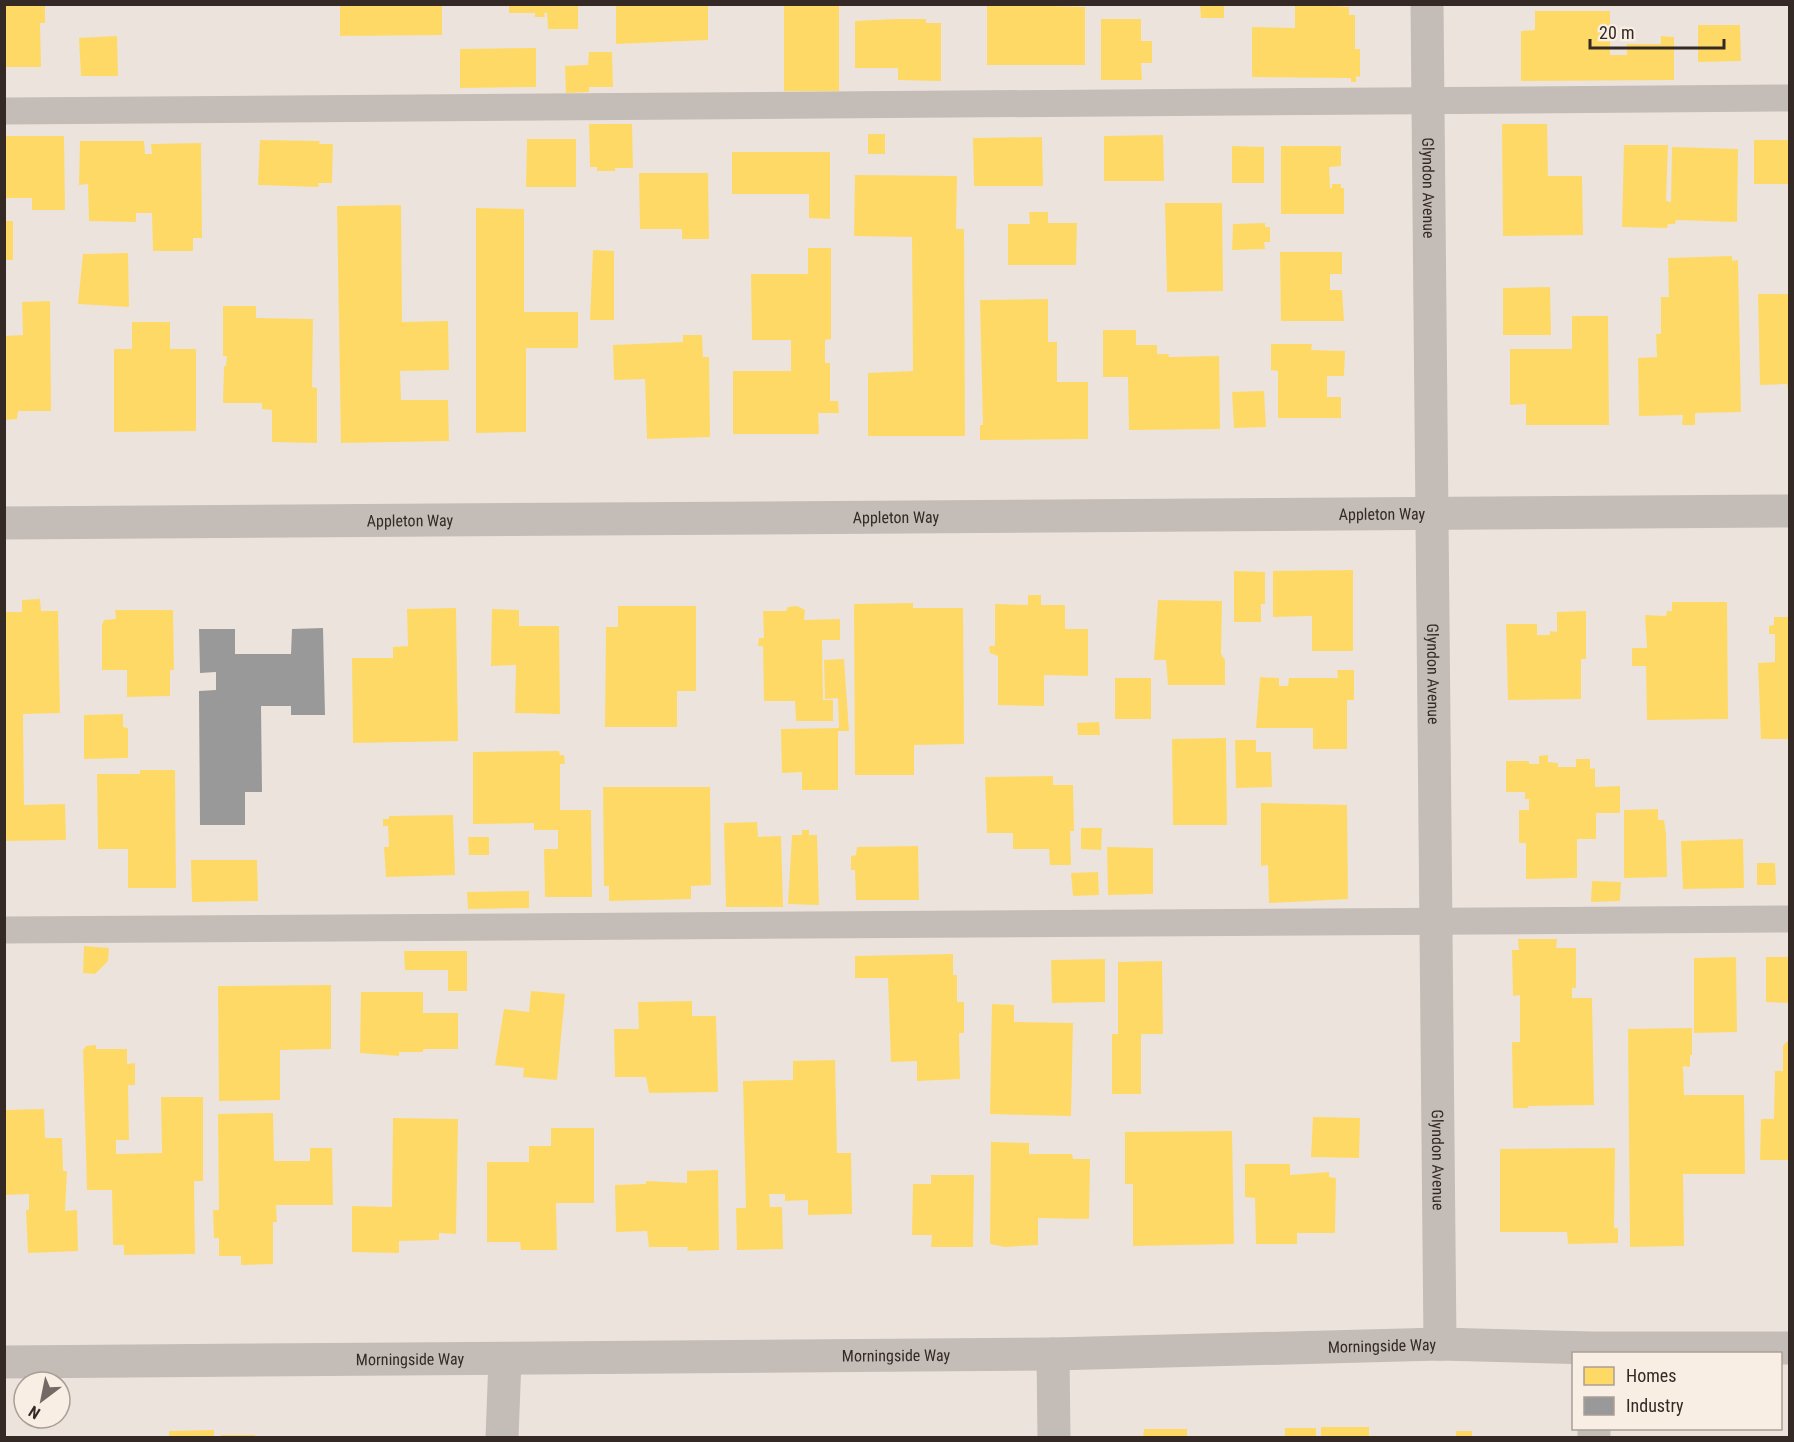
<svg xmlns="http://www.w3.org/2000/svg" width="1794" height="1442" viewBox="0 0 1794 1442" font-family="'Roboto Condensed',sans-serif">
<style>
.homes{fill:#ffd966}
.industry{fill:#999}
.lines{fill:none;stroke-linecap:round;stroke-linejoin:round}
.lane{stroke:#c4bcb6;stroke-width:27}
.street{stroke:#c4bcb6;stroke-width:33}
.labels{text-anchor:middle;dominant-baseline:central;stroke-width:6;stroke-linejoin:round;paint-order:stroke}
.street-label{font-size:16px;fill:#342925;stroke:#f9eee3}
</style>
<rect width="100%" height="100%" fill="#ece4dc"/>
<!-- homes -->
<path class="homes" d="M4,4h41v19h-5l1,44h-37z
M340,4h102v31l-102,1z
M509,4h69v25h-30l-1,-16h-3l1,4h-10v-4h-26z
M616,4h92v36l-92,4z
M784,4h55v87h-55z
M987,4l98,3v58h-98z
M1200,4h24v14h-23z
M1295,4l54,3v8h6v34h5v28l-4,-1v6h-5v-4l-99,-1v-50l43,1z
M1535,11h75v44h17v-11h34v-8l13,1v43l-153,1v-50l14,-1z
M896,19h30v4h15v58l-43,-1v-12h-43v-47z
M1101,19h40v22h11v22h-11l1,17h-41z
M1698,25h42l1,36 -43,1z
M117,36l1,40h-37l-2,-38z
M536,48v39l-76,1v-39z
M589,52h23l1,35h-24v5l-23,1 -1,-27 23,-1z
M589,124h43l1,44h-18v3h-18v-4h-7z
M1502,124h45l1,52h34l1,59 -80,1z
M868,134h17v20h-17z
M1163,135l1,46h-60v-45z
M4,136h60l1,74h-33v-12h-28z
M1042,137l1,49h-69l-1,-48z
M527,139h49v48h-50z
M260,140l60,1 -1,3h14l-1,39h-14l1,4 -61,-2z
M1754,140h36v44h-36z
M80,141h64l1,13h7l-1,-10 50,-1 1,95h-9v13h-40l-1,-38h-16v9l-47,-1 -1,-37 -9,1z
M1624,145h44l-2,56 5,1 1,-55 66,2 -1,73 -61,-2 -1,4h-7l-1,4 -45,-1z
M1232,146l32,1v36h-32z
M1281,146h60v20l-12,1 1,21h2v-4h9v4h3v26h-63z
M732,152h98v67l-21,-1v-24h-77z
M639,173h69l1,66h-27v-10h-42z
M855,175l102,1 -1,53h8l1,207h-97v-63l45,-2 -1,-134 -58,-1z
M1165,203h57l1,88 -56,1z
M401,205l1,117 46,-1 1,49 -49,1 1,29h47l1,41 -108,2 -4,-237z
M476,208l48,1v103h54v36h-52v84l-50,1z
M1029,212h19v11h29l-1,42h-68v-41h22z
M4,221h9v39h-9z
M1265,223v4h5v15h-6l1,7 -33,1 1,-26z
M808,248h23v91l-6,1v23h5v38h8l1,12h-21l1,21h-86v-63h58v-31h-39l-1,-66h57z
M593,250l21,1v69h-24z
M1280,252h62v22h-12v16h12l2,31h-63z
M128,253l1,54 -51,-3 5,-50z
M1732,256v5l6,-1 3,152 -46,1v12h-13l1,-10 -44,1 -1,-58 19,-1 -1,-23h5v-37h8l-1,-39z
M1550,287l1,48h-48v-47z
M1758,294h32v109l-3,-19 -27,1z
M1048,299v43h9v40h31v57l-108,1v-15h3l-3,-125z
M50,301l1,110h-33l-1,8 -13,1v-84l19,-1 -1,-33z
M223,306h33v12l57,1 -1,68 5,1v55l-45,-1v-32l-10,-1v-6h-39l1,-37h2l1,-10h-4z
M1572,316h36l1,109h-83v-21l-16,1v-56h62z
M132,322h38v27h26v82l-82,1v-83h18z
M1103,330h33v15h21v9h12l-1,3 51,-1 1,73 -91,1 -1,-53h-25z
M683,335h19l1,22h6l1,80 -63,2 -2,-60 -31,1 -1,-35 70,-3z
M1271,344h41l-1,6 34,1 -1,25h-17v21h14v21h-63v-47l-7,-1z
M1264,391l2,36 -32,1 -2,-36z
M1353,570v81h-41v-35l-39,1v-46z
M1234,571l31,1v32h-4v18h-27z
M1028,595h13v10h24v24h23v47l-44,-1v31l-46,-1v-49l-8,-3 -1,-7h6v-42l33,1z
M40,599l1,12h17l2,102 -37,1 1,91 41,-1 1,36 -62,1v-229h18v-12z
M1158,600l64,1 -1,53 4,6v25h-57l-2,-25h-12z
M1672,602h55l1,117 -81,1 -1,-54h-14v-18h15l-2,-33 21,1 1,-5h5z
M913,603v5h50l1,136 -50,1v30h-59l-1,-171z
M618,606h78v85h-19v36h-72l1,-100h12z
M797,606l8,4 -1,10 36,-1v21h-18l1,60h10v21h-37l-1,-20h-31l-1,-55h-5l1,-8h5l-1,-27h23l2,-4z
M456,608l2,133 -105,2 -1,-85h41v-11l15,-1 -1,-37z
M492,609l27,1v16h40l1,88 -45,-1 1,-48 -25,1z
M115,610h58l1,60h-4v26l-43,1v-27h-25v-45l2,-5 12,-1z
M1586,611v48h-5v40l-73,1 -2,-76h31v11h13v-4l7,1v-20z
M1774,617h16v122h-29l-3,-76 17,-1v-28h-6v-8l5,-1z
M844,659l5,72h-11v59h-36v-18l-20,1 -1,-44 58,-1 -1,-30 -13,1 -1,-39z
M1337,670h17v30h-7v49h-34v-21h-57l4,-51 19,1v8h9l1,-8h49z
M1115,678h36v41h-36z
M123,714v13l5,1v30l-44,1v-44z
M1099,722l1,13h-22l-1,-12z
M1226,738l1,87h-54l-1,-86z
M1235,740h21v12h15l1,35 -36,1z
M559,751l1,4h4l1,9h-5v46h31l1,87h-47l-1,-48h14v-19h-24v-7l-61,1v-72z
M1548,755v7l10,1v4h18v-8h14v10l5,-1v19l25,-1v27h-24v26h-19v39l-51,1v-36h-7v-33h10v-11h-4v-7h-19v-31h23v3h10v-8z
M140,770h35l1,118h-48v-39h-30l-1,-75h43z
M1053,776v9h20l1,46h-4l1,34h-21l-1,-16h-36v-16h-26l-2,-56z
M603,787h107l1,98 -20,1v13l-82,2v-15h-5z
M1261,803l86,2 1,94 -79,4 -1,-38 -7,1z
M1658,809v11h6l2,14 1,43 -43,1v-68z
M453,815l2,60 -69,2 -2,-30h5l-1,-21h-5v-7h6v-3z
M757,822l1,15 23,-1 2,71h-57l-2,-84z
M1081,828h21l-1,22 -20,-1z
M802,830h7v5h8l2,70 -31,-1 4,-69h10z
M468,837h21v18h-20z
M1743,839l1,49 -61,1 -2,-48z
M918,846l1,54h-63l-1,-30h-4v-14l5,-1 1,-8z
M1107,847l46,1v46l-45,1z
M191,860h66l1,41 -66,1z
M1757,863h18l1,22h-19z
M1098,872l1,23 -26,1 -2,-23z
M1592,881l29,1 -1,19 -29,1z
M529,891v17l-61,1 -1,-17z
M1518,939h39l-1,9h20v40h-4v10h20l2,107 -66,1v2h-15l-1,-66h8v-47l-7,1 -1,-46h7z
M84,946l25,2 -1,13 -13,13 -12,-1z
M404,951h63v40h-19v-21h-43z
M953,954v21h4v27h7v31h-5l1,46 -43,2v-20l-26,1 -3,-84h-33v-22z
M1736,957l1,75 -43,1v-75z
M1766,957h24v46l-24,-1z
M1105,959v43l-53,1 -1,-43z
M1162,961l1,73h-22v60h-29v-60h6v-72z
M331,985v64l-51,1v50l-61,1 -1,-115z
M531,991l34,3 -8,86 -34,-3 1,-9 -29,-3 9,-56 25,3z
M361,992h62v21h35v36h-35v3h-24v4l-39,-3z
M692,1001v15h24l2,76 -69,1 -3,-16h-31l-1,-48h25l-1,-27z
M992,1004l22,1v17l59,1 -2,93 -81,-2z
M1692,1028v27h-2v12l-7,-1 1,29h60l1,79h-62l1,72 -54,1 -2,-218z
M1786,1042h4v118h-30l1,-41h13l1,-48h8v-25z
M96,1045v4h31v15l8,-1v22h-7l1,55h-13v14l46,-1 -1,-56h42v84h-9l1,73 -71,1v-10h-11l-1,-55h-25l-4,-140 3,-4z
M835,1060l2,93h14l1,61 -44,1v-15l-23,1v-7h-16l1,13h12l1,42 -46,1 -1,-42h10l-3,-127 50,-1v-19z
M44,1109l1,29h17l1,33h4l-2,40 12,-1 1,41 -50,2 -2,-43h3v-16l-24,1v-85z
M273,1113l1,48h36v-13h22l1,57h-57l1,17h-4v42l-32,1v-9h-22v-18h-5l-1,-28h6l-1,-96z
M1313,1117l47,1 -1,40 -48,-1z
M393,1118l65,1 -2,115 -17,-1v7l-40,1v12l-47,-1v-46l40,1z
M551,1128h43v75h-38l1,47h-36l-1,-8h-33v-80h42v-16h22z
M1232,1131l2,113 -101,2v-62h-8v-52z
M991,1142l38,1v11h43l1,5h17l-1,60 -51,-1v27l-33,2 -15,-3z
M1615,1148l-1,80h4v15l-50,1 -1,-12h-67v-83z
M1245,1164h45v11l39,-3v5l7,1 -1,55h-38v11h-41l-1,-46 -10,-1z
M718,1170l1,80 -32,1 1,-4h-39l-2,-16 -31,1 -1,-47 31,-1v-3l41,2v-12z
M931,1175h43l-1,72h-42l1,-12h-20l1,-51h18z
M1321,1427h48v11h-48z
M1285,1428h31v10h-31z
M1144,1429h43v9h-44z
M214,1430v8h-45v-7z
M1456,1431h16v7h-16z
M221,1435h34v3h-34z"/>
<!-- industry -->
<path class="industry" d="M323,628l2,87h-34v-9h-30l1,86h-17v33h-45l-1,-134 17,-1v-18l-16,1 -1,-44h36v25h56l1,-25z"/>
<g class="lines">
<!-- lane -->
<path class="lane" d="M4,111l1786,-13
M4,930l1786,-11"/>
<!-- street -->
<g class="street">
<path id="s1" d="M1427,4l13,1340"/>
<path id="s2" d="M4,523l1786,-12"/>
<path d="M1053,1354l1,84"/>
<path id="s3" d="M4,1362l1049,-8 387,-10 152,4h198"/>
<path d="M1594,1428v10"/>
<path d="M502,1438l3,-79"/>
</g>
</g>
<g class="labels">
<!-- street labels -->
<g class="street-label">
<text stroke="none"><textPath href="#s1" startOffset="184">Glyndon Avenue</textPath></text>
<text stroke="none"><textPath href="#s2" startOffset="1378">Appleton Way</textPath></text>
<text stroke="none"><textPath href="#s2" startOffset="892">Appleton Way</textPath></text>
<text stroke="none"><textPath href="#s2" startOffset="406">Appleton Way</textPath></text>
<text stroke="none"><textPath href="#s1" startOffset="670">Glyndon Avenue</textPath></text>
<text stroke="none"><textPath href="#s1" startOffset="1156">Glyndon Avenue</textPath></text>
<text stroke="none"><textPath href="#s3" startOffset="1378">Morningside Way</textPath></text>
<text stroke="none"><textPath href="#s3" startOffset="892">Morningside Way</textPath></text>
<text stroke="none"><textPath href="#s3" startOffset="406">Morningside Way</textPath></text>
</g>
</g>
<!-- border -->
<rect width="1794" height="1442" fill="none" stroke="#342925" stroke-width="12"/>
<!-- legend -->
<rect x="1572" y="1352" width="210" height="78" fill="#f9eee3" stroke="#aa9f97" stroke-width="1.5"/>
<rect x="1584" y="1367" width="30" height="18" fill="#ffd966" stroke="#aa9f97" stroke-width="1.5"/>
<text x="1626" y="1382" font-size="18" fill="#342925">Homes</text>
<rect x="1584" y="1397" width="30" height="18" fill="#999999" stroke="#aa9f97" stroke-width="1.5"/>
<text x="1626" y="1412" font-size="18" fill="#342925">Industry</text>
<!-- north arrow -->
<g transform="translate(42 1400) rotate(212)"><circle r="28" fill="#f9eee3" stroke="#aa9f97" stroke-width="1.5"/>
<path d="M0-4.5L10 22L0 15L-10 22Z" fill="#746a65"/>
<text y="-9" font-size="16" font-weight="bold" text-anchor="middle" fill="#342925">N</text>
</g>
<!-- scale -->
<path d="M1590 39v9h134v-9" fill="none" stroke="#342925" stroke-width="3"/>
<text x="1599" y="39" font-size="18" fill="#342925" stroke="#f9eee3" stroke-width="4.5" paint-order="stroke">20 m</text>
</svg>
